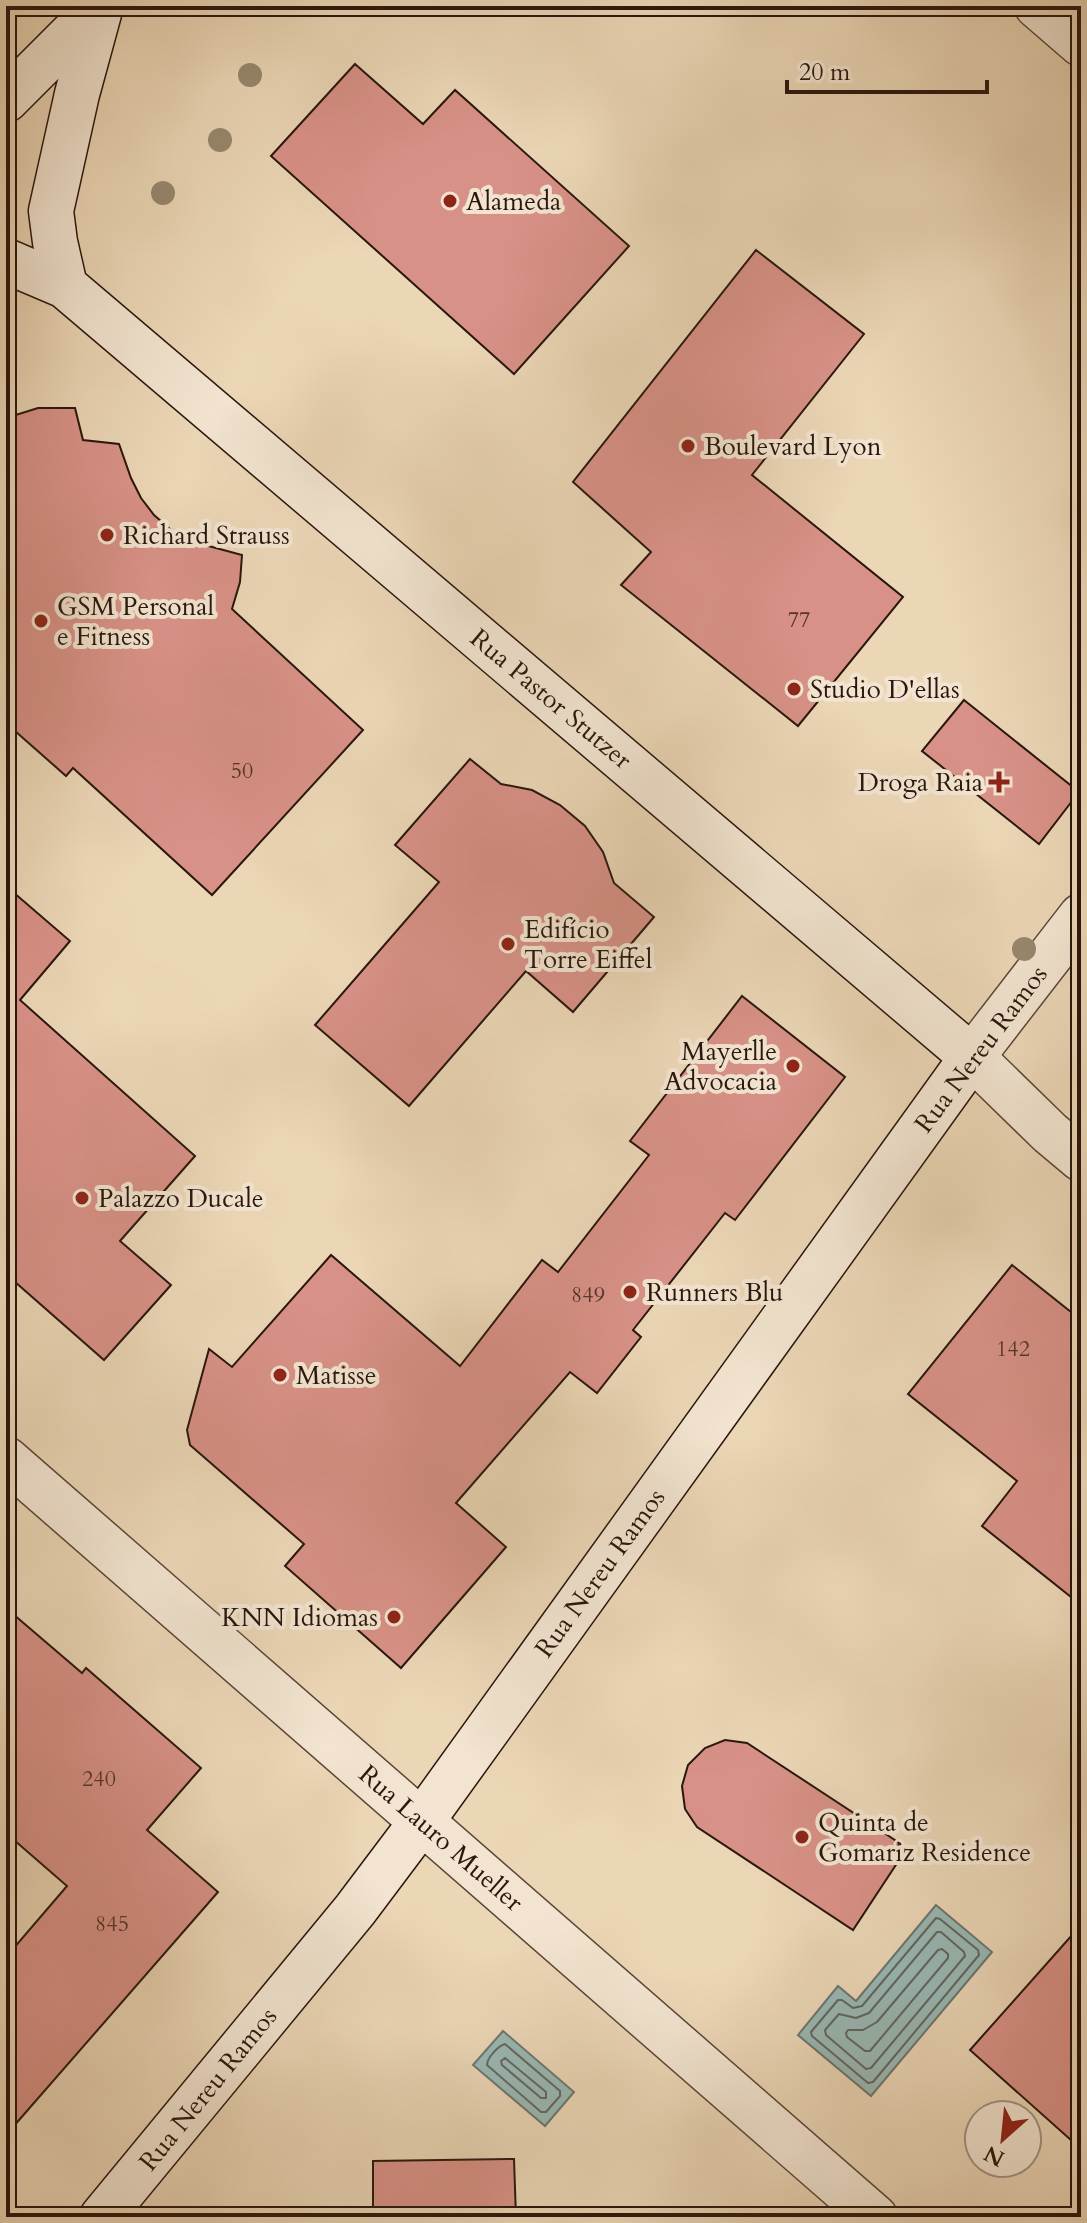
<svg xmlns="http://www.w3.org/2000/svg" width="1087" height="2223" viewBox="0 0 1087 2223" font-family="Cardo,serif">
<style>
.water{fill:#99b8b4;stroke:#6c7771;stroke-width:2}
.lines{fill:none;stroke-linecap:round;stroke-linejoin:round}
.shore{stroke:#616760;stroke-width:2}
.building{fill:#d89187;stroke:#29160d;stroke-width:2}
.minor-casing{stroke:#5a4637;stroke-width:47}
.tertiary-casing{stroke:#5a4637;stroke-width:47}
.secondary-casing{stroke:#29160d;stroke-width:47}
.minor{stroke:#f2e4d0;stroke-width:44}
.tertiary{stroke:#f2e4d0;stroke-width:44}
.secondary{stroke:#f2e4d0;stroke-width:44}
.tree{fill:#97886f}
.poi-dot{fill:#8f2418;stroke:#f2e4d0;stroke-width:3}
.labels{text-anchor:middle;dominant-baseline:central;stroke-width:8;stroke-linejoin:round;paint-order:stroke}
.number-label{font-size:22px;fill:#55352c}
.poi-label{font-size:26px;fill:#29160d;stroke:#f2e4d0;text-anchor:start}
.street-label{font-size:26px;fill:#29160d;stroke:#f2e4d0}
</style>
<rect width="100%" height="100%" fill="#ebd6b6"/>
<filter id="stains"><feTurbulence type="fractalNoise" baseFrequency=".0025" numOctaves="4"/><feColorMatrix values="0 0 0 0 .2 0 0 0 0 .09 0 0 0 0 .02 0 0 0 .5 -.17"/></filter>
<radialGradient id="worn" r=".72"><stop offset=".6" stop-color="#630" stop-opacity="0"/><stop offset="1" stop-color="#630" stop-opacity=".3"/></radialGradient>
<!-- water -->
<path class="water" d="M936,1905l56,47 -121,144 -73,-61 40,-49 18,15z
M503,2031l71,61 -29,34 -72,-61z"/>
<g class="lines">
<!-- shore -->
<path class="shore" d="M936,1918l4,1 38,31 1,5 -106,127 -5,1 -56,-47 -1,-4 27,-32h4l11,8 9,-2z
M937,1932h4l23,20 1,4 -94,112 -5,1 -40,-34 -1,-5 14,-16 17,4 13,-5z
M942,1949l6,5v4l-78,93h-5l-18,-14 -1,-4 2,-3h15l14,-8 61,-72z
M505,2044l55,47v5l-14,16h-5l-54,-47c0,-7 11,-19 18,-21z
M505,2058l41,34v6h-5l-39,-33 -1,-4z"/>
</g>
<!-- building -->
<path class="building" d="M355,64l68,60 32,-34 174,156 -115,128 -243,-218z
M756,250l108,84 -112,141 151,122 -105,129 -177,-141 30,-33 -78,-70z
M38,408h37l8,32 36,4 12,34 10,20 13,17 16,14 20,12 52,14 -2,27 -8,27 131,121 -151,165 -139,-127 -7,8 -60,-53v-305z
M964,700l115,92 -40,52 -117,-93z
M470,759l31,25 31,6 28,15 25,21 18,26 11,31 40,34 -81,95 -47,-41 -117,135 -94,-81 124,-143 -44,-37z
M6,886l64,55 -50,59 175,156 -75,85 51,44 -67,75 -98,-86z
M742,996l103,81 -110,143 -10,-7 -92,117 8,7 -44,56 -27,-21 -114,131 50,44 -105,121 -116,-102 19,-22 -114,-99 -3,-15 22,-81 23,18 99,-112 129,111 82,-106 16,12 91,-117 -19,-14z
M1012,1265l69,55v285l-99,-79 35,-45 -109,-87z
M6,1608l76,65 4,-5 115,100 -54,62 71,62 -212,243v-178l61,-71 -61,-53z
M725,1740l22,3 160,105 -54,82 -156,-103 -12,-18 -3,-23 6,-21 17,-17z
M1081,1925v224l-111,-99z
M514,2159l2,58h-143v-56z"/>
<g class="lines">
<defs>
<path id="minor" d="M1037,6l44,38
M972,1057l109,-141"/>
<path id="tertiary" d="M972,1057l78,76 31,26
M6,1459l869,758"/>
<path id="secondary" d="M6,100l94,-94
M6,261l59,25 907,771 -550,764 -67,89 -253,307
M65,286l-10,-44 -4,-31 26,-117 24,-88"/>
</defs>
<!-- minor casing -->
<use href="#minor" class="minor-casing"/>
<!-- tertiary casing -->
<use href="#tertiary" class="tertiary-casing"/>
<!-- secondary casing -->
<use href="#secondary" class="secondary-casing"/>
<!-- minor -->
<use href="#minor" class="minor"/>
<!-- tertiary -->
<use href="#tertiary" class="tertiary"/>
<!-- secondary -->
<use href="#secondary" class="secondary"/>
</g>
<!-- trees -->
<g class="tree">
<circle cx="250" cy="75" r="12"/>
<circle cx="220" cy="140" r="12"/>
<circle cx="163" cy="193" r="12"/>
<circle cx="1024" cy="949" r="12"/>
</g>
<!-- markers -->
<g class="poi-dot">
<circle cx="450" cy="201" r="8"/>
<circle cx="688" cy="446" r="8"/>
<circle cx="107" cy="535" r="8"/>
<circle cx="41" cy="621" r="8"/>
<circle cx="794" cy="689" r="8"/>
<path d="M995 770h8v8h8v8h-8v8h-8v-8h-8v-8h8z"/>
<circle cx="508" cy="944" r="8"/>
<circle cx="793" cy="1066" r="8"/>
<circle cx="82" cy="1198" r="8"/>
<circle cx="630" cy="1292" r="8"/>
<circle cx="280" cy="1375" r="8"/>
<circle cx="394" cy="1617" r="8"/>
<circle cx="802" cy="1837" r="8"/>
</g>
<g class="labels">
<!-- number labels -->
<g class="number-label">
<text x="799" y="620">77</text>
<text x="242" y="771">50</text>
<text x="588" y="1295">849</text>
<text x="1013" y="1349">142</text>
<text x="99" y="1779">240</text>
<text x="112" y="1924">845</text>
</g>
<!-- poi labels -->
<g class="poi-label">
<text x="466" y="201">Alameda</text>
<text x="704" y="446">Boulevard Lyon</text>
<text x="123" y="535">Richard Strauss</text>
<text x="57" y="606">GSM Personal<tspan x="57" dy="30">e Fitness</tspan></text>
<text x="810" y="689">Studio D'ellas</text>
<text x="983" y="782" text-anchor="end">Droga Raia</text>
<text x="524" y="929">Edifício<tspan x="524" dy="30">Torre Eiffel</tspan></text>
<text x="777" y="1051" text-anchor="end">Mayerlle<tspan x="777" dy="30">Advocacia</tspan></text>
<text x="98" y="1198">Palazzo Ducale</text>
<text x="646" y="1292">Runners Blu</text>
<text x="296" y="1375">Matisse</text>
<text x="378" y="1617" text-anchor="end">KNN Idiomas</text>
<text x="818" y="1822">Quinta de<tspan x="818" dy="30">Gomariz Residence</tspan></text>
</g>
<!-- street labels -->
<g class="street-label">
<text transform="translate(551 699) rotate(40)">Rua Pastor Stutzer</text>
<text transform="translate(981 1049) rotate(-53)">Rua Nereu Ramos</text>
<text transform="translate(600 1573) rotate(-54)">Rua Nereu Ramos</text>
<text transform="translate(441 1838) rotate(41)">Rua Lauro Mueller</text>
<text transform="translate(208 2089) rotate(-51)">Rua Nereu Ramos</text>
</g>
</g>
<!-- margin -->
<rect width="1087" height="2223" fill="none" stroke="#ebd6b6" stroke-width="32"/>
<rect x="8" y="8" width="1071" height="2207" fill="none" stroke="#29160d" stroke-width="4"/>
<rect x="16" y="16" width="1055" height="2191" fill="none" stroke="#29160d" stroke-width="2"/>
<!-- north arrow -->
<g transform="translate(1003 2139) rotate(207)"><circle r="38" fill="#f2e4d0" stroke="#a29282" stroke-width="2"/>
<path d="M0-6L14 30L0 20L-14 30Z" fill="#8f2418"/>
<text y="-12" font-size="22" font-weight="bold" text-anchor="middle" fill="#29160d">N</text>
</g>
<!-- scale -->
<path d="M787 80v12h200v-12" fill="none" stroke="#29160d" stroke-width="4"/>
<text x="799" y="80" font-size="24" fill="#29160d" stroke="#f2e4d0" stroke-width="6" paint-order="stroke">20 m</text>
<rect width="100%" height="100%" filter="url(#stains)"/>
<rect width="100%" height="100%" fill="url(#worn)"/>
</svg>
